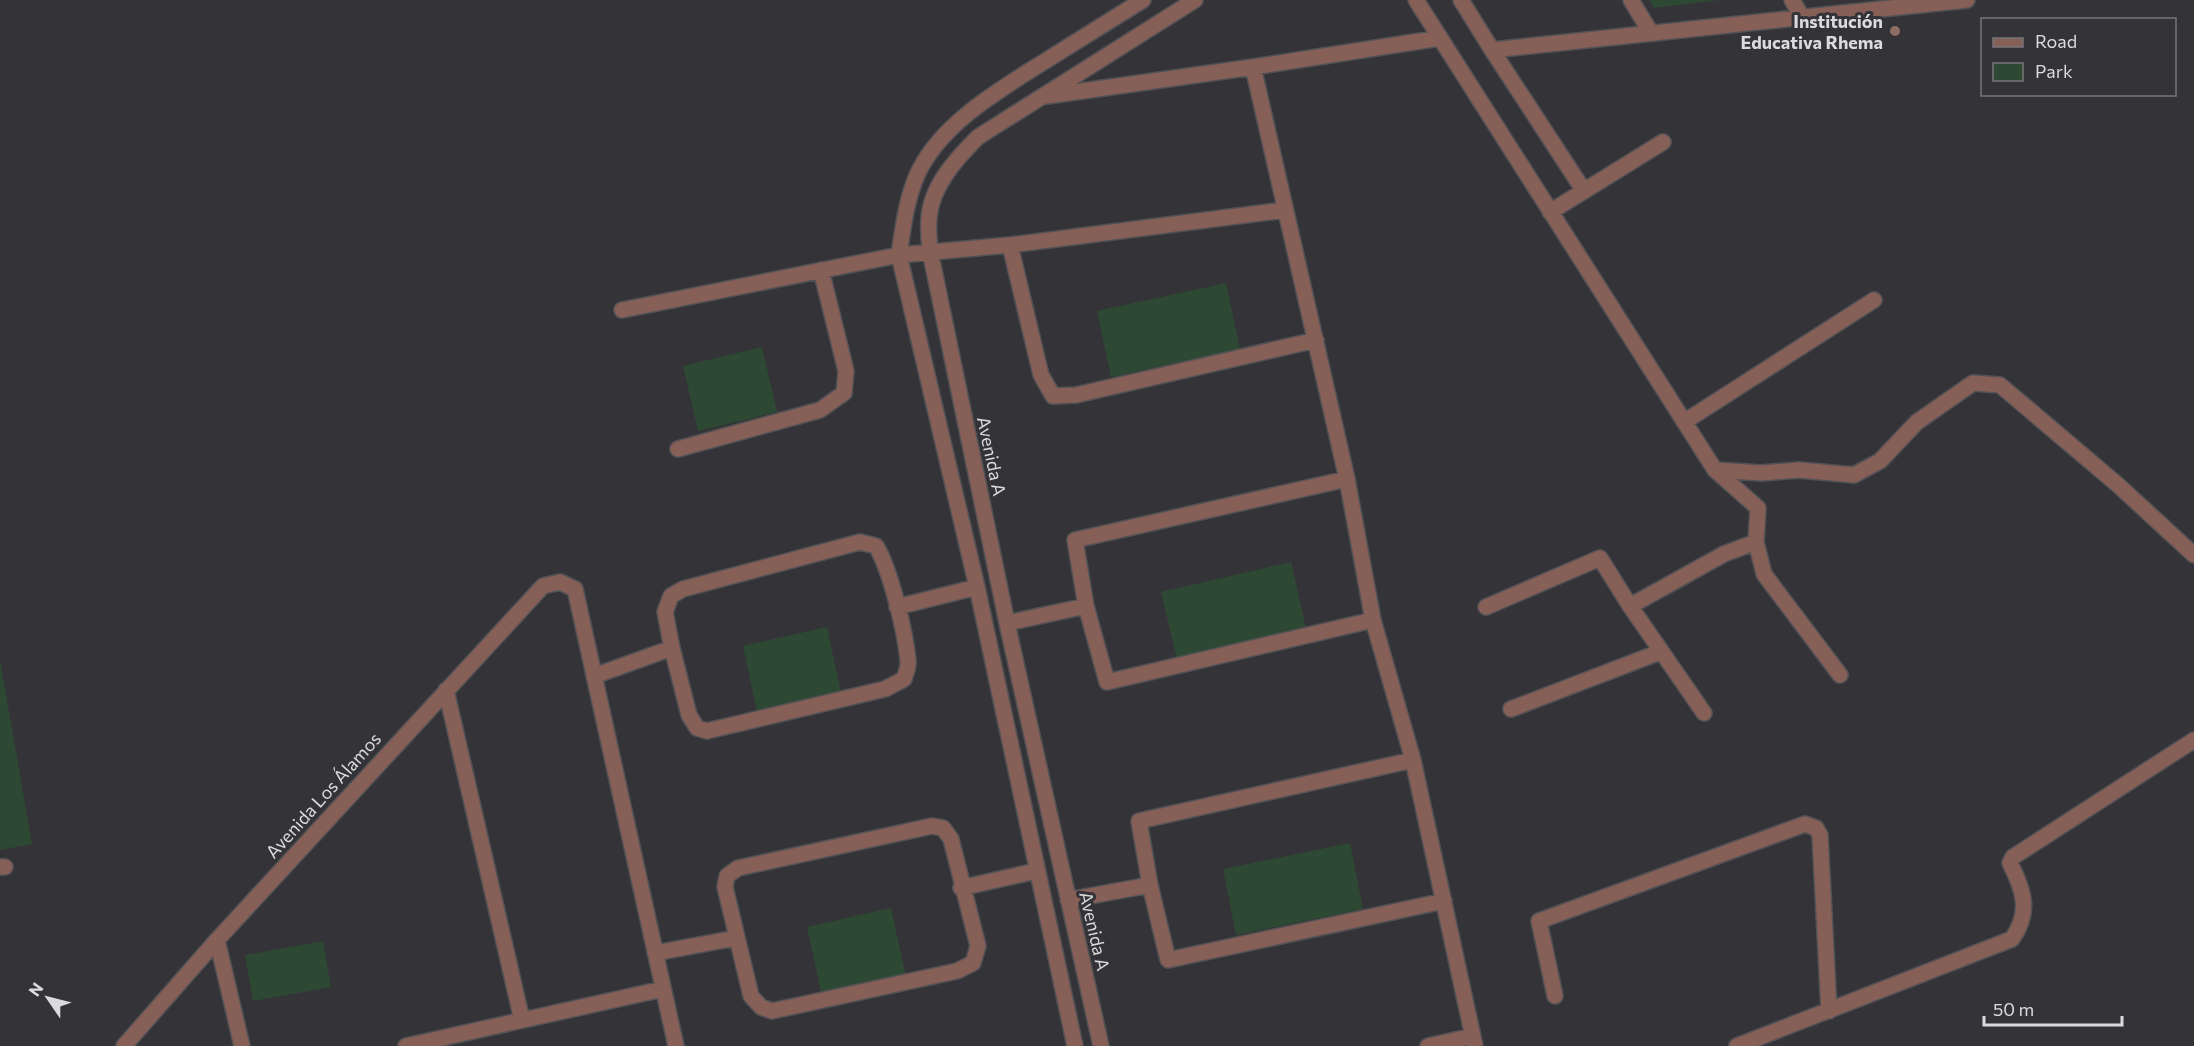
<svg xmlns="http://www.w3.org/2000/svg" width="2194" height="1046" viewBox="0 0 2194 1046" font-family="Commissioner,sans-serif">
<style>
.green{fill:#2e4933}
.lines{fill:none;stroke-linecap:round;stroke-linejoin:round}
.street-casing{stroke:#525155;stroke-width:18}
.street{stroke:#865f57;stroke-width:15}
.education-dot{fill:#8d6e63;stroke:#343337;stroke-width:2}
.labels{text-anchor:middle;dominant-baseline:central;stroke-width:6;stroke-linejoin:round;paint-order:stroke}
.poi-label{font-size:18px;font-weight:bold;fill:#dbdbdd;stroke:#343337;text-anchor:end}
.street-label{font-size:18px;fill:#dbdbdd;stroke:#343337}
</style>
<rect width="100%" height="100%" fill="#343337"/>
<!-- green -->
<path class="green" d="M1649,0h71l-66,8z
M1226,283l14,66 -129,28 -14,-66z
M762,347l15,65 -79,19 -15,-65z
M1291,562l15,66 -129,31 -16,-67z
M827,627l14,66 -84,19 -14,-66z
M0,660l32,184 -32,6z
M1350,843l13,66 -127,26 -13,-66z
M891,908l15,69 -84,19 -15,-69z
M323,941l8,46 -78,14 -8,-46z"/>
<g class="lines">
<defs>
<path id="street" d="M1416,0l299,470 43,38 -2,34 8,32 76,101
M1461,0l31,50 92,141
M1631,0l20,33
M1792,0l10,17
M1492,50l475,-50
M1253,67l94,412 26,141 40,140 62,286
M1047,96l206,-29 187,-29
M1550,212l113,-70
M1010,245l31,130 12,21 23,-1 240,-55
M622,310l277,-55 111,-10 275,-35
M1684,422l190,-122
M678,449l142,-39 24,-17 2,-22 -25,-101
M1715,470l46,3 38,-3 55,5 26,-14 37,-39 56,-39 27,2 118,100 76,70
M1347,479l-272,61 11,66 21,76 266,-62
M860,542l16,4c15,25 29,85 32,114 1,6 -2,13 -4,19l-19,10 -178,42 -10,-3 -8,-13 -17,-67 -7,-36 6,-16 12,-7z
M1630,606l94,-52 32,-12
M897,607l80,-20
M1486,607l114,-49 30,48 74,107
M1007,623l79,-17
M594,676l78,-28
M446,690l76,330
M1511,709l149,-57
M1413,760l-274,61 11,64 18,75 276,-59
M932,826l11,2 8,11 27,107 -5,17 -16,8 -185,40 -11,-4 -10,-11 -26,-109 2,-11 11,-8z
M0,867h5
M961,888l75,-17
M1068,900l82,-15
M217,940l25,106
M655,953l81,-15
M1555,996l-16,-75 266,-97 11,4 4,7 9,176
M124,1046l93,-106 326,-354 17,-4 15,7 101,457
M406,1046l257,-57
M1075,1046l-98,-459 -78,-332c4,-27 7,-54 18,-80 24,-53 86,-87 133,-117 31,-19 62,-39 93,-58
M1101,1046l-94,-423 -77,-372c-1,-11 -2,-22 -1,-33 2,-32 28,-60 49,-81l217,-137
M1428,1046l45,-10
M1737,1046l275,-107c19,-27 12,-48 -2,-76l3,-6 181,-117"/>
</defs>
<!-- street casing -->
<use href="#street" class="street-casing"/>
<!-- street -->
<use href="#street" class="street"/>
</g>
<!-- markers -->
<circle class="education-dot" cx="1895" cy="31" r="6"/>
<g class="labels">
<!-- poi labels -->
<g class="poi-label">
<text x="1883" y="21">Institución<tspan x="1883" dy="21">Educativa Rhema</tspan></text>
</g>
<!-- street labels -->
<g class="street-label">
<text transform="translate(992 456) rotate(78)">Avenida A</text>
<text transform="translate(323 795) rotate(-48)">Avenida Los Álamos</text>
<text transform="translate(1095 931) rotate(77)">Avenida A</text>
</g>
</g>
<!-- legend -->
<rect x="1981" y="18" width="195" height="78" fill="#343337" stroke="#777679" stroke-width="1.5"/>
<rect x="1993" y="38" width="30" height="9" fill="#865f57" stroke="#777679" stroke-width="1.5"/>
<text x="2035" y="48" font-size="18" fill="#dbdbdd">Road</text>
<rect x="1993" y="63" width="30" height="18" fill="#2e4933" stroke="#777679" stroke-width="1.5"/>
<text x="2035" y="78" font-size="18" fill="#dbdbdd">Park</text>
<!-- north arrow -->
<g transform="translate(48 998) rotate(305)" stroke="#343337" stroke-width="4.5" paint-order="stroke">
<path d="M0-4.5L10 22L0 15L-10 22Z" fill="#dbdbdd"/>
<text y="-9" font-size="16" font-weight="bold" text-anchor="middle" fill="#dbdbdd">N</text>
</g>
<!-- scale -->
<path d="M1984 1016v9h138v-9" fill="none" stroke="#dbdbdd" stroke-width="3"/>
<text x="1993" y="1016" font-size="18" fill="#dbdbdd" stroke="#343337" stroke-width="4.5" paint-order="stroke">50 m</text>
</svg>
